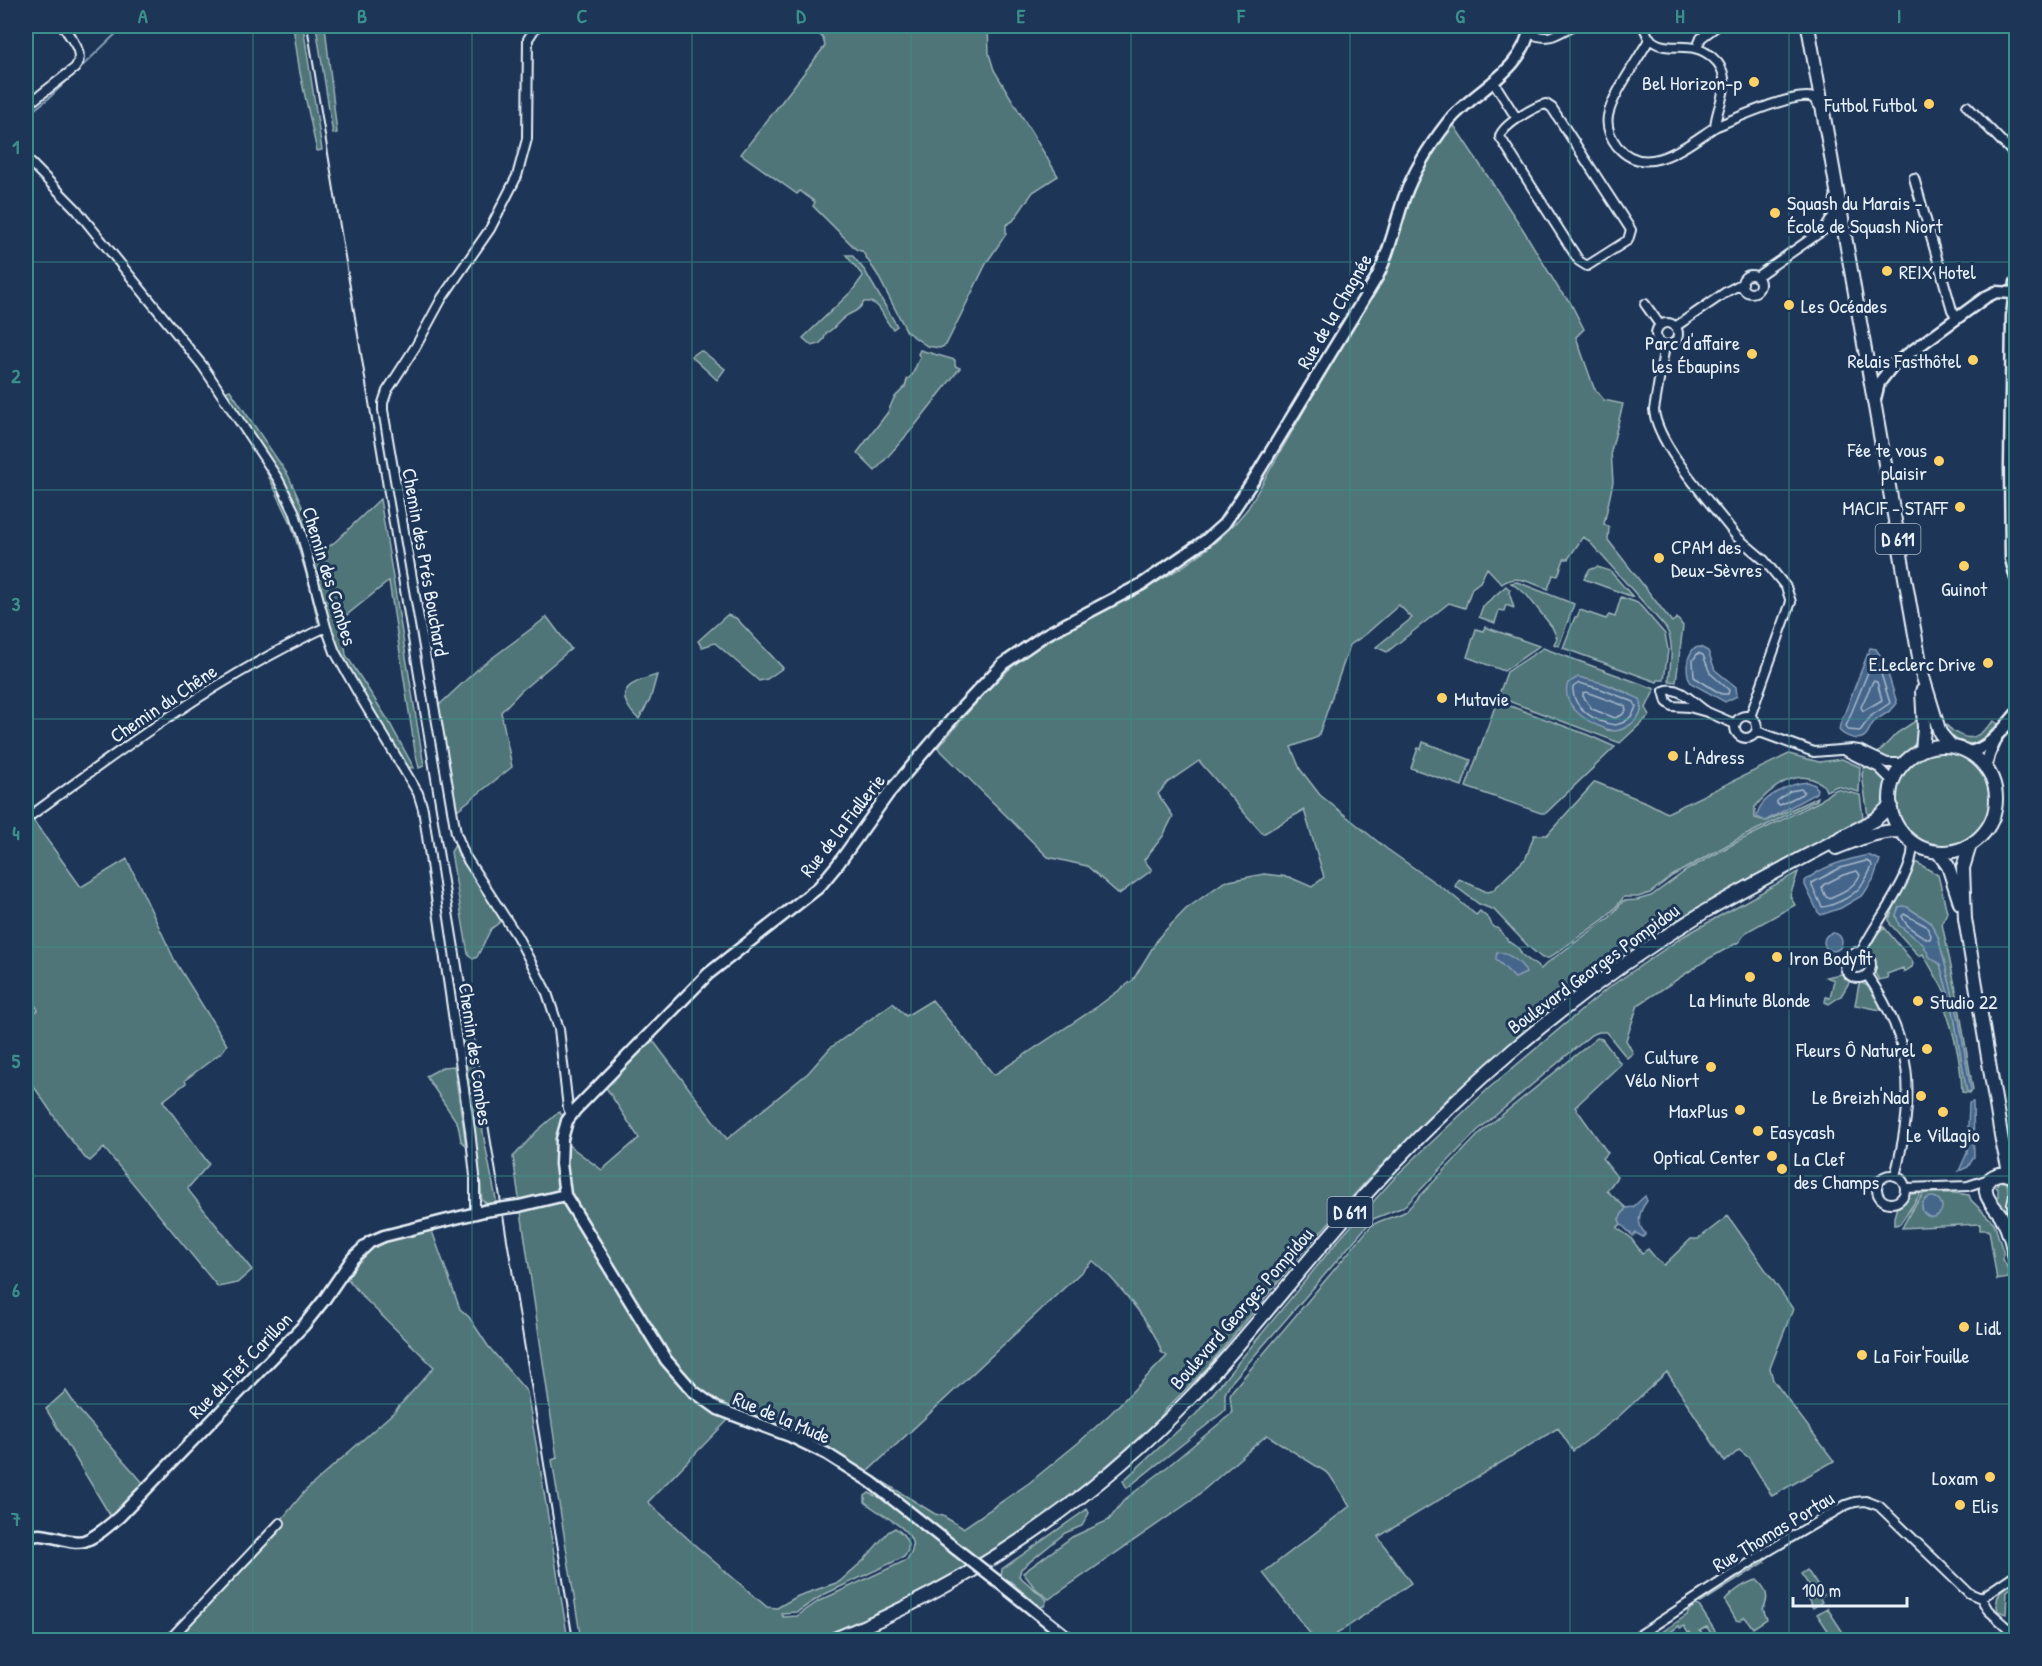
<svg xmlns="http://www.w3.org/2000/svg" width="2042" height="1666" viewBox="0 0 2042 1666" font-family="'Patrick Hand',sans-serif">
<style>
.green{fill:#4f7578;stroke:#9cb3b8;stroke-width:1.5;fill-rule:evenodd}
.water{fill:#45658a;stroke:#869db6;stroke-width:1.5}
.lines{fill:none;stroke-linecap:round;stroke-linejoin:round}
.shore{stroke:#a7b9cc;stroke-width:1.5}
.stream{stroke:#869db6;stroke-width:2}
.street-casing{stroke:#e8f1f8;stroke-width:12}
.secondary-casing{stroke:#e8f1f8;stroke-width:15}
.primary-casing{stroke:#e8f1f8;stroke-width:16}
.street{stroke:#1d3557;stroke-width:8}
.secondary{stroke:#1d3557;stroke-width:10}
.primary{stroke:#1d3557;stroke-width:12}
.rail{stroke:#e8f1f8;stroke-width:2}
.secondary-bridge-casing{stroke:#e8f1f8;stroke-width:15;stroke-linecap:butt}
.secondary-bridge{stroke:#1d3557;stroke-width:10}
.grid{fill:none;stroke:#3a8f8a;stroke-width:1.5;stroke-opacity:0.55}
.poi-dot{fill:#ffd166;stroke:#1d3557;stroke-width:2}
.labels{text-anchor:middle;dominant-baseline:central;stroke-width:6;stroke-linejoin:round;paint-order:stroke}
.shield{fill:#1d3557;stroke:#abb9c8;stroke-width:1.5}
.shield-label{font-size:18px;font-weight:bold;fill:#e8f1f8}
.poi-label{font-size:20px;fill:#e8f1f8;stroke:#1d3557;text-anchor:end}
.street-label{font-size:20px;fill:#e8f1f8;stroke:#1d3557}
.neatline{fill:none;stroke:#3a8f8a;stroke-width:2}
.grid-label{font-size:20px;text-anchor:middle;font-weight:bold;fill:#3a8f8a}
</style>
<rect width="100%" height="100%" fill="#1d3557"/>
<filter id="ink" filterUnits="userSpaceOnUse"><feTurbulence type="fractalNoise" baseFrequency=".0167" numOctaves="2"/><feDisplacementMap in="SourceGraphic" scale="12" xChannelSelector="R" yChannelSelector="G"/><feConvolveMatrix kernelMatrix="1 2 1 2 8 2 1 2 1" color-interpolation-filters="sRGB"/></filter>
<g filter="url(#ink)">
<!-- green -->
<path class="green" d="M293,26h10l19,124 -5,1 -17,-78z
M316,26h9l12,107 -4,1z
M810,26h178l1,28 5,16 64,106 -25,16 -20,29 -7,4v9l-19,28 -41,83 -6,3 -13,-2 -20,-14 -30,-58 -15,-23 -5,-1 -44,-44 2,-4 -15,-11 -3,3 -56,-40 84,-108 -2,-8z
M1453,124l71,107 36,60 10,11 14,27 -8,8 18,51 10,12 19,4 -12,47 2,31 -9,42 5,3 -1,13 64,82 5,-4 6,8 -7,56 -7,-1c1,-18 6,-37 -3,-53l-78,-88 -5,-3 -15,22h-4l-6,17 -5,-1 -5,14c-15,-5 -32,-16 -46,-5l-15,-16 -7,14 -8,6 -7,20 -16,-5 -62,49 -11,-5 36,-29 -13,-13 -33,29 -16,11 -32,92 -27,10 9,22 20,26 67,54 64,45 25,21 4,-4 9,8 4,8 6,2 9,12 11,8 3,6 19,14 6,-6 63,-46 13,-16 14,-1 14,-4 36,-26 48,-27 85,-42 11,-9 6,-3 23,6 3,23c-47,30 -97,52 -145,79 -85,50 -164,111 -239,176l-25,19 -84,85 -62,69 -102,123 -38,38 -11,14c-55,51 -114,99 -176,140l-23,-17 -2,1 -93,-73 -12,1 -46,-27 -75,-28 -82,84 48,44 71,61 10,1 21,-12 41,-14 25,-22 24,-28 7,-4c11,7 18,18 9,29l-81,38 -26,17 -16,1 2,4 14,-1 22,-15 88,-41c22,-27 -26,-43 -42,-58v-6l4,-3 6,3 5,-3 70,55v3l19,17 -66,36 -85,36h-237l-29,-180 5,-2 -44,-301 24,-26 22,-19 5,5 -5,21 43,32 37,-32 -34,-52 37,-39 -7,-6 10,-11 82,109 81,-66 22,-25 63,-45 13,13 26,-16 62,75 100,-66 39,-29 26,-43 27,-28 38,-27 40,-8 25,3 23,10 12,-10 -20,-67 -41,24 -64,-73 -32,22 -9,11 15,22 -10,20 -19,24 8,10 -33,24 -32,-28 -39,-9 -110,-109c37,-45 70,-86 122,-116 10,-6 22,-10 33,-16 58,-30 114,-56 155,-108l90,-156 38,-60 14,-28 27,-86zM1093,1261c19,15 64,68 68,91l6,4 -57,58 -32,29 -49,40 -66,45 -20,-12 -8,-2 -68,-42z
M846,255h6l13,16 32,55 -4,3c-11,-9 -10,-29 -29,-27 -7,11 -11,9 -19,15 -8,5 -10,12 -19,16l-2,6 -5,5 -7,2 -9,-8 50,-48 10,-14z
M920,350l35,10v6l5,2 -47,60 -38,43 -18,-18 31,-41 6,-14 11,-11 2,-7 5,-5 8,-18 -2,-3z
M702,351l23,18 -8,11 -26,-24 6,-4z
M230,390l58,85 16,36 12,39 3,4 17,-13 44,-42 44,267 -5,2 -4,-17 -26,-170 -52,42 7,16 2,16 42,65 26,48 -7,-1 -67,-111 -12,-37 -10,3 -8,-35 -19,-64 -28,-58 7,-5 -45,-68z
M1597,567l13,4 23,26 -49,-18 5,-9z
M1517,582l57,22 -15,42 -5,-2 3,-6 -5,-11 -26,-33 -15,-11z
M1506,586l4,4 -1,2 5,16 -8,-3 -2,6 -5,-1 -4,13 -16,-6 4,-11z
M1621,597l17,6 27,31 3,16 -4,30h-6l-1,2 -94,-34 12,-31h2l3,-7 26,9 3,-4 6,2z
M727,615l9,3 47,50 -16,11 -8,2 -44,-38 -13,4 -4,-6z
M547,617l24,32 -50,42 -20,21 11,55 -56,44 -18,-105 42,-39z
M1485,627l54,19 -35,25 -37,-14 9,-28 7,2z
M1543,648l112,41 -9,19 4,7 -30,28 -122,-46 9,-25zM1603,683l27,11 11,17c-6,13 -19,22 -34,19z
M657,675l-7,25 -11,19c-6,-4 -9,-9 -12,-15 -11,-19 17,-25 30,-29z
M1497,701l91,34 27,12 -69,66h-5l-75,-26z
M1917,720l-1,22c-12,18 -21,22 -40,13l21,-22z
M1994,721l4,3 -11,11 -13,9c-16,-1 -25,-7 -32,-21 4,1 7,5 11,8 20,14 27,3 41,-10z
M1423,742l48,18 -9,26 -51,-18 7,-20 3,1z
M1896 799a48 48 0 1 1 96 0a48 48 0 1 1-96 0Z
M1789,754l30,8 23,-3 18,8 -1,25 -22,-6 -11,5c-2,-7 -6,-9 -14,-12 -21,-8 -45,13 -57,28v11l11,3 52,-24 -1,3 -79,39 -66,37 -22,17 -12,4h-14l-9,11 -11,11 -55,39h-7l-13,-11 -35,-37 -15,-6 -24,-18 4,-7 28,13 5,-1 34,-33 8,-23h13l48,-53 53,21 19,10z
M1865,765l21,12c-2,22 1,26 -18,39l-6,-42z
M33,820l48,67 46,-28 48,102 52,84 -5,7 -37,28 1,3 -23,18 46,63 -21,24 1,3 63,79 -15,13 -19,4 -114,-139 -14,13 -5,-3 -23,-30 -36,-53v-56l12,-9 -12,-20v-162z
M455,845l4,12 43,60 -2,5 -9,7 -14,28 -4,2 -5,-5 -17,-102z
M1914,861l24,14 9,37 -5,12 15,71 16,95 -3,3 -8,-1c-1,-34 -9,-63 -21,-95l5,-3 -23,-40 -4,2 -29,-32 -1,-5zM1907,907l23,15 8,15 21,83 11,71 -3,1 -14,-82 -13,-46 -10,-7 -7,-13 -24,-19 -3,-10z
M1798,872l-8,24 5,9 -49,27 -7,10 -31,17 -70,46 -12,35 7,13 -6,5 -21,-26h-7l-8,3 -114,96 -69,72 -7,5 -28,11 -144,166 -4,9v16l-3,3 -95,75 -4,-7 73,-67 140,-171 63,-70 90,-85 119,-100 76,-52z
M1884,927l28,34 1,3 -1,3 -8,5 -1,-4 -16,6 1,4 -9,2 -4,-7v-14l-8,-9 9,-15z
M1841,974l9,7 -9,15 -12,8 -4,-2 1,-5 4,1 4,-18 -8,-3z
M1862,983c10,4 18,17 19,27l-26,-5 4,-21z
M464,1002l20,137 13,65 -8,1 -7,-5 -3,-34 -5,-25 -19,-137z
M1597,1038l5,1 19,25 -46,43 33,46 -6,5 15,19 -10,14 19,17 -7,11 2,5 -4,4 13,9 12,16 6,-4 10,12 6,4 27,-26h7l30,-23 65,93 -23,59 3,12 61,81 -62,35 -23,-38 -10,-8 -14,12 -58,-90 -50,46 -44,33 -15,-23 -180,109 33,46 -83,57h-13l-52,-67 87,-67 -21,-32 -62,-39 -76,66 -142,98 -14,-11 -12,-15 49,-36 37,-17 15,-20 37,-28 71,-59 -2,-18 2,-4 139,-165c11,-8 24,-8 35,-15l76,-80z
M454,1066l12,79 -5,-4 -3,-17 -32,-48 17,-9z
M1999,1181l8,2 4,29 -7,1 -6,-12v-12l-2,-2z
M1921,1193l-21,31 -6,1v-8l3,-10 7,-5 6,-8z
M1924,1193h31l14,2 2,5 23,23 9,28v8l4,8 2,11 -12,2 -8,-50h-9v-6l-78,4 9,-17z
M432,1231l28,78 9,8 19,29 39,46 11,63 30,185h-396l109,-116 1,-5 23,-28 89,-79 40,-45 -71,-70 -16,-19c26,-40 41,-38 85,-47z
M66,1391l12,18 67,76 -34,32 -65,-108z
M1087,1509l2,4 -7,13 -17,7 -44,36 -2,7 28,24 -3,6 -4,1 -30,-26 -7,-1 -2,-3 1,-8z
M1762,1559l3,3 -64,41 -5,-1z
M1807,1570l17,25 -4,3 2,4 -9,6 -7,-12 7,-5 -12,-17z
M1757,1580c9,8 13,18 6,29l4,10 -14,9 -8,-11 -6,4 -3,-1 -11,-19c7,-9 21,-19 32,-21z
M2016,1580v5l-9,6 -1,23 -8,-3c-5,-17 6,-23 18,-31z
M1696,1605l3,1 18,28 -4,3 -6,-10 -7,4 6,9h-13l-3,-8 -2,1 -4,-7 -4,2 -1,-2 -11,8 4,6h-15l-2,-3 32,-22 3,-6z
M1827,1608l21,32h-25l8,-5 -14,-21z"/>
<!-- water -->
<path class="water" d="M1700,647l8,4 7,19 21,17 1,9 -12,6 -34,-19c-6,-11 -5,-25 3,-35z
M1870,648l6,1 8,12 13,42c-6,10 -16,12 -23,19 -4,4 -5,10 -8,13 -7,8 -22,1 -27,-5l1,-5z
M1578,677l25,6 37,16c6,17 -10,29 -25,32 -20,-3 -56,-23 -47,-48z
M1808,782l7,3 2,4 -1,4 -51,28 -8,-4c1,-20 34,-34 51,-35z
M1868,855l12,5 -7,20 -10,15 -22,13 -20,7 -3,-3 -13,-27v-4c17,-15 41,-21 63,-26z
M1903,906l4,1 23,15 8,15 21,83 12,71 -4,1 -14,-82 -13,-46 -10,-7 -7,-13 -24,-19 -3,-10 3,-8z
M1824 942a9 9 0 1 1 18 0a9 9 0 1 1-18 0Z
M1497,952c11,1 26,11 29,21l-11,5 -19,-19z
M1973,1102l1,55 -6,10 -9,4 8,-18 2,-50z
M1645,1196l2,5c-7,9 -12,22 -2,32v2l-2,2 -7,-4 -3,3 -12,-12 -2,-5 7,-11 7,-1z
M1922 1207a10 10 0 1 1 20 0a10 10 0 1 1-20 0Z"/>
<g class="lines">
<!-- shore -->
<path class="shore" d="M1698,653l5,2 7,18 19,17 -1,4h-7l-27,-17 -1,-17z
M1873,660l5,4 12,39 -19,13 -11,15 -12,-1 -2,-4z
M1873,681l4,1 5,18 -19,11 -2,-4z
M1579,683l22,6 33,13 2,4c-3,11 -10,17 -21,19 -18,-2 -44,-17 -42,-38z
M1586,692l39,14 1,4 -4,5 -7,3 -23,-9 -9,-13v-3z
M1801,789l3,2 -2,3 -22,11 -3,-1v-3l13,-10z
M1866,861l5,2 1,3c-7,17 -14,27 -31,35 -7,3 -12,6 -19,6l-10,-21v-3l28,-15z
M1857,871l3,4c-6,13 -19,18 -31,23l-3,-1 -4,-9 1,-3 20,-10z
M1904,914l22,12 5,9 -1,4h-3c-9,-6 -21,-11 -25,-23z"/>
<!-- stream -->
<path class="stream" d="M26,116l23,-18 75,-72"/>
<defs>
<path id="street" d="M1643,26c2,3 4,9 6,12 17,18 42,-1 64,20 6,5 10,12 11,20 2,17 -8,32 -9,49 -27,17 -69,54 -98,19 -6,-8 -11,-19 -9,-30 3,-19 31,-58 42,-78
M536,27l-8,12 -1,100 -10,37 -27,53 -48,69 -26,48 -29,45 -4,12v7l73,423 9,23 52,80 30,57 12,36 9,79 3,7
M1528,33c21,8 26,3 44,-7
M1697,48l4,-10 16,-12
M1493,81l24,38
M1546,104l6,4 79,122 -3,10 -41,26 -8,-5 -79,-124c1,-11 35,-31 46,-33z
M26,106l49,-38c11,-15 -4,-29 -12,-42
M1967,106l49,50
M1715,127c19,-8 81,-36 98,-29l7,9
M26,158l50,51 126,156 76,114 16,32 8,25 24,91 9,25 26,46 57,95 5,16 47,321 5,46v37
M1914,178l38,132 5,8
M1742 284a9 9 0 1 1 18 0a9 9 0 1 1-18 0Z
M1756,277l69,-48 8,-13 2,-18
M1645,304l15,21
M1656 334a11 11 0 1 1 22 0a11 11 0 1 1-22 0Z
M1675,327l51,-35 17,-9
M1665,345l-11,65c3,34 54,90 76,118l7,9 27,23 22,27 5,15 -41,115
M1707,712c-12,-7 -28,-28 -43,-21l3,11 5,4 17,1 18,5 28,12
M1735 727a11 11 0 1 1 22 0a11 11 0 1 1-22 0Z
M1757,731l57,21 38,-3 7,1 28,13h17
M1845,751l34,17 14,14
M26,819c95,-70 192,-142 300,-192
M1845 965a13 13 0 1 1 26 0a13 13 0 1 1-26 0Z
M1861,953c11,-27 57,-81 51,-111
M1867,975c48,68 48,122 28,201
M1877 1189a14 14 0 1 1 28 0a14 14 0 1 1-28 0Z
M1905,1188l63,-2 21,-7
M1981,1598l35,-24
M169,1640l111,-117
M1632,1640l136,-89 78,-46 9,-3 11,-1 13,5 90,87 12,5 7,12 28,25"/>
<path id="secondary" d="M2016,282l-4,34 -2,150 1,93 5,19
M1874,403l5,-20 14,-18 93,-68 10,-5 18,1
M1968,752c21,-3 35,-23 48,-38
M1986,767l3,-12 7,-16
M519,1206l46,-11
M26,1541c11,-16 40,5 58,0 13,-4 25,-16 35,-24l185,-192 20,-25 28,-41 18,-17 14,-6 100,-25
M956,1549l-85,-67 -44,-28 -37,-18 -72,-27 -25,-18 -27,-31 -101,-165 -4,-31 1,-25 5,-18 8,-11 133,-136 111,-87 19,-23 50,-70 70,-82 45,-48 42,-29 97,-51 64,-44 18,-16 32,-48 121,-199c13,-25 18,-53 27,-79 10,-28 26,-53 44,-76 27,-33 76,-50 82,-96
M997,1581l74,59"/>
<path id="primary" d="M1808,26l114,648 18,59 11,13
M1922,691l2,37 -2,22
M1890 799a53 53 0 1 1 106 0a53 53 0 1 1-106 0Z
M1970,845l-7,23 2,51 37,222 7,30 7,11
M1836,848c21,-8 42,-18 65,-17
M1938,852l10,14 12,37
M2011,1176c-12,-6 -27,1 -25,16 1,9 11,17 15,24 8,15 13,33 15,50
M2016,1195l-2,9 2,24
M832,1640c136,-55 259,-138 360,-244 50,-52 94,-110 141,-164 36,-43 74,-84 115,-123 78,-75 164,-141 256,-197 56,-33 115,-62 172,-93l15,-14"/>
</defs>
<!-- street casing -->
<use href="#street" class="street-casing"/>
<!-- secondary casing -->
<use href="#secondary" class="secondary-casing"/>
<!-- primary casing -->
<use href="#primary" class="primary-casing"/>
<!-- street -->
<use href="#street" class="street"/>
<!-- secondary -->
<use href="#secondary" class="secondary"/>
<!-- primary -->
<use href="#primary" class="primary"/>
<!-- rail -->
<path class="rail" d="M307,26l266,1614"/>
<defs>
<path id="secondary-bridge" d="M484,1211l35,-5
M956,1549l41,32"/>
</defs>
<!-- secondary-bridge casing -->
<use href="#secondary-bridge" class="secondary-bridge-casing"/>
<!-- secondary-bridge -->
<use href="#secondary-bridge" class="secondary-bridge"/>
</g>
</g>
<!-- grid -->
<path class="grid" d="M253,26v1614M472,26v1614M692,26v1614M911,26v1614M1131,26v1614M1350,26v1614M1570,26v1614M1789,26v1614M26,262h1990M26,490h1990M26,719h1990M26,947h1990M26,1176h1990M26,1404h1990"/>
<!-- markers -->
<g class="poi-dot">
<circle cx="1754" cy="82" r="6"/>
<circle cx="1929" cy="104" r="6"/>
<circle cx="1775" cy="213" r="6"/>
<circle cx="1887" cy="271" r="6"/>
<circle cx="1789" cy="305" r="6"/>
<circle cx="1752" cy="354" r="6"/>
<circle cx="1973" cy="360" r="6"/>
<circle cx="1939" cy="461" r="6"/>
<circle cx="1960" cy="507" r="6"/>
<circle cx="1659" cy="558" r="6"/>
<circle cx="1964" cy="566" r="6"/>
<circle cx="1988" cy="663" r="6"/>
<circle cx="1442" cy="698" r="6"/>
<circle cx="1673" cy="756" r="6"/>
<circle cx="1777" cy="957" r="6"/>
<circle cx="1750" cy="977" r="6"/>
<circle cx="1918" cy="1001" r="6"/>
<circle cx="1927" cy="1049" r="6"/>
<circle cx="1711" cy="1067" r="6"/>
<circle cx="1921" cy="1096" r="6"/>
<circle cx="1740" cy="1110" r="6"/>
<circle cx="1943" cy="1112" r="6"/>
<circle cx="1758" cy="1131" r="6"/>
<circle cx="1772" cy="1156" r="6"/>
<circle cx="1782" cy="1169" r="6"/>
<circle cx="1964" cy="1327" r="6"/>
<circle cx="1862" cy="1355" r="6"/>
<circle cx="1990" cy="1477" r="6"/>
<circle cx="1960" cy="1505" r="6"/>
</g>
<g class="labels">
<!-- shield labels -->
<g class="shield">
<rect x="1875.5" y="524" width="45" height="30" rx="4.5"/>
<rect x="1327.5" y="1197" width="45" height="30" rx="4.5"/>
</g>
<g class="shield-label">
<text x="1898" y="539">D 611</text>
<text x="1350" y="1212">D 611</text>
</g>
<!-- poi labels -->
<g class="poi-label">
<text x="1742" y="82">Bel Horizon-p</text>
<text x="1917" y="104">Futbol Futbol</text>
<text x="1787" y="202" text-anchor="start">Squash du Marais -<tspan x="1787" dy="23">École de Squash Niort</tspan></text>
<text x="1899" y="271" text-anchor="start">REIX Hotel</text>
<text x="1801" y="305" text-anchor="start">Les Océades</text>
<text x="1740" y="342">Parc d'affaire<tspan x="1740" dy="23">les Ébaupins</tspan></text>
<text x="1961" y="360">Relais Fasthôtel</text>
<text x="1927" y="449">Fée te vous<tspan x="1927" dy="23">plaisir</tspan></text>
<text x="1948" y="507">MACIF - STAFF</text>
<text x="1671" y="546" text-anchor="start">CPAM des<tspan x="1671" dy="23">Deux-Sèvres</tspan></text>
<text x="1964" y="588" text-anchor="middle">Guinot</text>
<text x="1976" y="663">E.Leclerc Drive</text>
<text x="1454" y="698" text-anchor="start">Mutavie</text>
<text x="1685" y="756" text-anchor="start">L'Adress</text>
<text x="1789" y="957" text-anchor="start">Iron Bodyfit</text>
<text x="1750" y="999" text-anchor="middle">La Minute Blonde</text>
<text x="1930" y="1001" text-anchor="start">Studio 22</text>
<text x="1915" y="1049">Fleurs Ô Naturel</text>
<text x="1699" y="1056">Culture<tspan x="1699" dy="23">Vélo Niort</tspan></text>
<text x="1909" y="1096">Le Breizh'Nad</text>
<text x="1728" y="1110">MaxPlus</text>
<text x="1770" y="1131" text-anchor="start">Easycash</text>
<text x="1943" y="1134" text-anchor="middle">Le Villagio</text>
<text x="1760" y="1156">Optical Center</text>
<text x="1794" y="1158" text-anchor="start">La Clef<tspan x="1794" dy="23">des Champs</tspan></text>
<text x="1976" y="1327" text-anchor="start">Lidl</text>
<text x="1874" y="1355" text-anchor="start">La Foir'Fouille</text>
<text x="1978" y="1477">Loxam</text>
<text x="1972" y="1505" text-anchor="start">Elis</text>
</g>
<!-- street labels -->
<g class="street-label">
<text transform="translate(1334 311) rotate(-60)">Rue de la Chagnée</text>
<text transform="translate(426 562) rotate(80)">Chemin des Prés Bouchard</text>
<text transform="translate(330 576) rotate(73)">Chemin des Combes</text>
<text transform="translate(163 703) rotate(-34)">Chemin du Chêne</text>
<text transform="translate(842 825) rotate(-52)">Rue de la Fiallerie</text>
<text transform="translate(1593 968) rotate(-36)">Boulevard Georges Pompidou</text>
<text transform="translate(476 1054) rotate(82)">Chemin des Combes</text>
<text transform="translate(1241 1308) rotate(-49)">Boulevard Georges Pompidou</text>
<text transform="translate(240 1365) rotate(-46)">Rue du Fief Carillon</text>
<text transform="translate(782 1417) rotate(23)">Rue de la Mude</text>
<text transform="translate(1773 1531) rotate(-31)">Rue Thomas Portau</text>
</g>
</g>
<!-- margin -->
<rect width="2042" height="1666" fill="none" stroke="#1d3557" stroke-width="66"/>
<!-- scale -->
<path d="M1793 1597v9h114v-9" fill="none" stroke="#e8f1f8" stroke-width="3"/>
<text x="1802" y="1597" font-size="18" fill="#e8f1f8" stroke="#1d3557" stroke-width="4.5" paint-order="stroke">100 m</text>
<rect x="33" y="33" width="1976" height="1600" class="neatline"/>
<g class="grid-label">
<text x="143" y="23">A</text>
<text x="362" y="23">B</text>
<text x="582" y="23">C</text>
<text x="801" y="23">D</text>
<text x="1021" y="23">E</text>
<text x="1241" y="23">F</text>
<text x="1460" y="23">G</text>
<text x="1680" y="23">H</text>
<text x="1899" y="23">I</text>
<text x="16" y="154">1</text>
<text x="16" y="383">2</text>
<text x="16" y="611">3</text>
<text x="16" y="840">4</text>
<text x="16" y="1068">5</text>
<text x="16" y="1297">6</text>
<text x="16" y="1526">7</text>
</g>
</svg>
